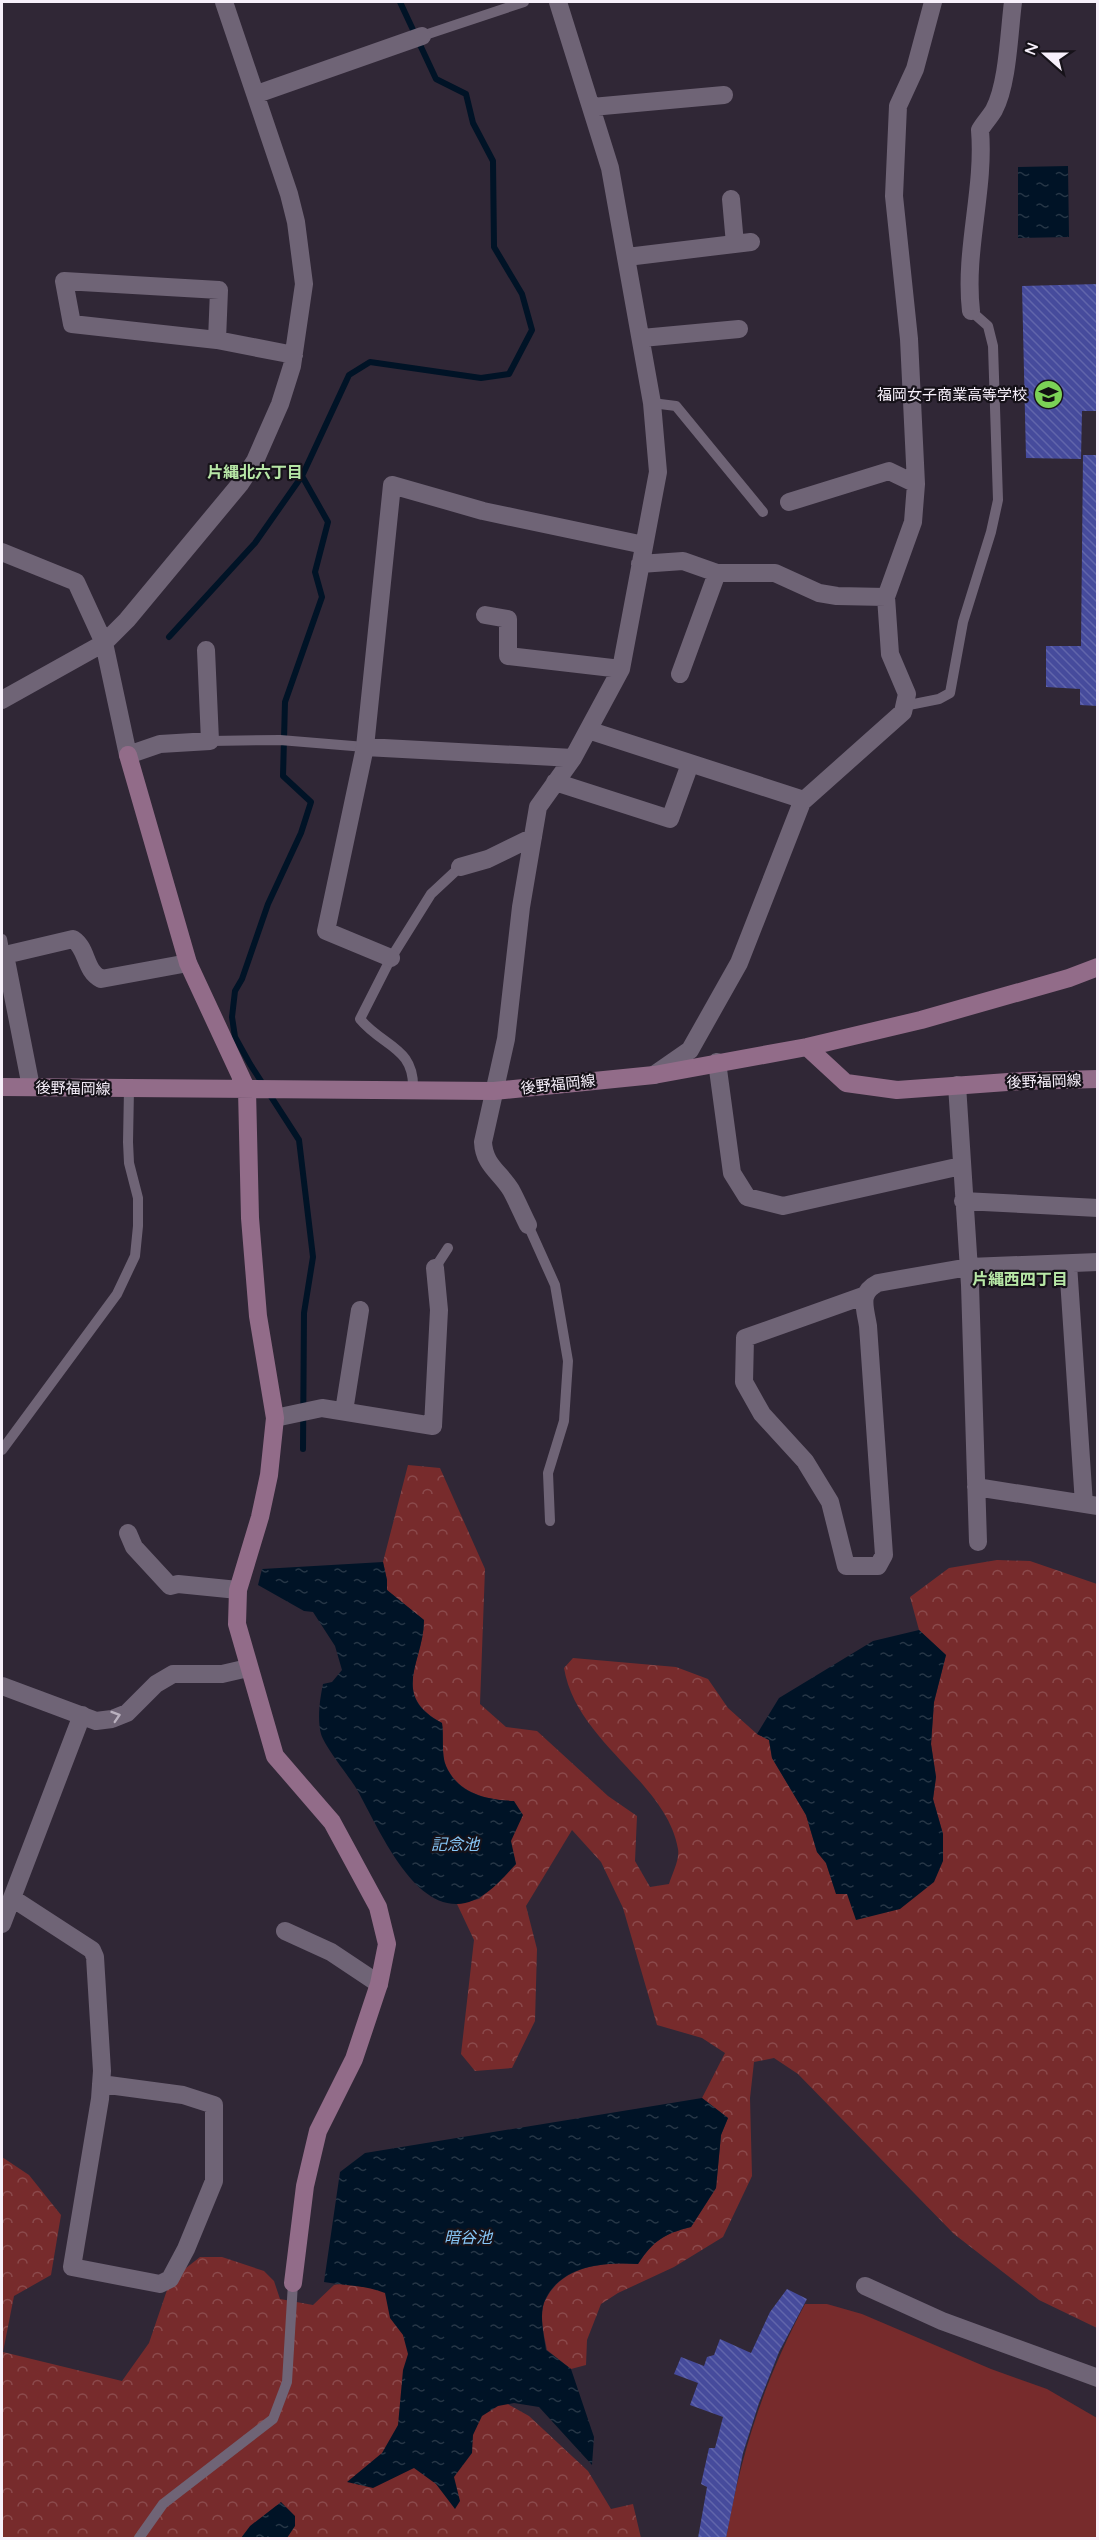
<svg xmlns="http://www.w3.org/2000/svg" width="1099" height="2540" viewBox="0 0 1099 2540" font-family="Quicksand,'Noto Sans JP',sans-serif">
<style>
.green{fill:#772b2c}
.forest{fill:url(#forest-crowns)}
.water{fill:url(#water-ripples)}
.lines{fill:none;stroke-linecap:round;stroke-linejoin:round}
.stream{stroke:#001326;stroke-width:6}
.building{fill:url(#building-back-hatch)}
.lane{stroke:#6f6476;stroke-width:10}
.street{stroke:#6f6476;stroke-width:18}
.secondary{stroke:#926c89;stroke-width:18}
.oneway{stroke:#bab1bf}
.labels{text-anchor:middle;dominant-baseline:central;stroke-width:4.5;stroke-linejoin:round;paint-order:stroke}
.poi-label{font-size:15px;fill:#f7f0fb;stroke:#161219;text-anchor:end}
.street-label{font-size:15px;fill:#f7f0fb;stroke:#161219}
.neighbourhood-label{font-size:16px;font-weight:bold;fill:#b7e7a6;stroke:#161219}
.water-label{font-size:16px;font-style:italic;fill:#87c7f8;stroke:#161219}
</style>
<defs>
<pattern id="forest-crowns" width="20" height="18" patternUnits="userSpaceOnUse" patternTransform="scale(1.5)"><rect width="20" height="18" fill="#772b2c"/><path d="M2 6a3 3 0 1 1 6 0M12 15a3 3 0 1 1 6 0" fill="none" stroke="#8b4a4c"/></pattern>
<pattern id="water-ripples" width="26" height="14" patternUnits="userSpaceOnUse" patternTransform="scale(1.5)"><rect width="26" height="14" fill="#001326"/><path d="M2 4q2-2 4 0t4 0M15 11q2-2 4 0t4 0" fill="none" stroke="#263646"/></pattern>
<pattern id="building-back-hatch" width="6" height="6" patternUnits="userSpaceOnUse" patternTransform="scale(1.5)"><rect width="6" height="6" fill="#464b9c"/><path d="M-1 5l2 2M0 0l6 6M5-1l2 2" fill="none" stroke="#6165ab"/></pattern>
</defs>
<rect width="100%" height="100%" fill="#302736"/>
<!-- green -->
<path class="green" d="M805,2304h22l35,10 129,55 56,20 50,29v120h-371c15,-85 38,-157 79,-234z"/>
<!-- forest -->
<path class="forest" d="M408,1465l32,3 45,101 -5,135 26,23 31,4 71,65 29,20 -2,45 15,26 19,-3c3,-10 11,-25 9,-35 -11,-67 -102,-107 -114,-181l9,-10 103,9 32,12 20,29 29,26 12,6 3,18 34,57 11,37 9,11 10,30 107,-59 -10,-35 3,-22 -5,-33 3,-42 12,-47 -27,-25 -9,-33 39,-29 48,-8 33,1 67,23v744l-58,-28 -85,-66 -156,-160 -24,-16 -20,4 -4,36 2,78 -29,61 -49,30 -56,26 -17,11 -14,36 -1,25 -15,4 -24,-19c-3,-15 -9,-38 -1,-51 17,-34 59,-37 92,-35 16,-24 26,-30 53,-37l25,-39 5,-53 7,-17 -26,-20 23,-45 -23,-15 -45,-13 -34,-117 -22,-46 -29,-32 -46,76 11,43 -2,72 -23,47 -37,3 -14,-17 13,-114 -17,-36 22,-5 37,-35 -6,-23 5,-15 -1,-25c-27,-1 -55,-7 -68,-35 -5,-11 -2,-31 -4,-43 -53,-29 -18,-61 -18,-103l-37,-30v-10l-4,-18z
M2,2157l27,18 32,40 -10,60 -37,21 -11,56 119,29 27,-38 18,-53 19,-22 14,-11h22l42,14 10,10 6,18 33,6 21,-20 37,-7 30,19 63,133 33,-32 32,18 59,55 23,38 22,-5 8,34h-639z"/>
<!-- water -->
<path class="water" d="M1068,166l1,71 -51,1v-71z
M383,1562l4,18v10l37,30c0,42 -35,75 18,103 2,12 -1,32 4,43 12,28 41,34 68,35l9,14 -12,26 5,23c-16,17 -33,39 -59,40 -48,1 -81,-82 -101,-116 -8,-13 -31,-41 -35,-54 -4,-15 -1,-36 2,-50l9,-2 10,-12 -7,-24 -22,-34 -9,-1 -46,-26 4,-16z
M919,1630l27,25 -12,47 -3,42 5,33 -3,22 10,35v27l-9,21 -34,27 -44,11 -9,-26h-11l-10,-31 -9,-11 -11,-37 -34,-57 -3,-18 -12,-6 22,-36 94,-57z
M702,2098l26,20 -7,17 -5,53 -25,39c-27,7 -37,13 -53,37 -33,-2 -75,1 -92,34 -8,14 -2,37 0,52l25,19 23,68 -2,28 -53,-58 -25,-4 -16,3 -16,10 -9,19 -1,18 -18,24 6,24 -5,8 -19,-25 -22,-16 -41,20 -26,-6 35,-29 16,-28 5,-55 5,-16 -5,-19 -13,-17 -5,-25c-19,-8 -40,-7 -61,-11l16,-110 25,-19z
M281,2502l14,14v10l-8,12h-46l9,-12z"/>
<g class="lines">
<!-- stream -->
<path class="stream" d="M169,637l86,-94 47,-67
M303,1449l1,-136 9,-56 -14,-117 -49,-76 -15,-27 -3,-20 3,-26 7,-12 26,-75 33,-71 10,-31 -28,-26 2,-74 37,-105 -7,-25 13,-50 -26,-46 47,-101 21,-13 111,16 28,-4 23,-44 -10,-36 -28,-47 -1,-86 -20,-38 -7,-29 -30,-15 -36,-77"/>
</g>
<!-- building -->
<path class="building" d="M1098,284v127h-16l-1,48 -55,-1 -4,-172z
M1083,455h15v251l-18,-1v-16l-34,-2v-41h35z
M787,2289l20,10 -28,53 -20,51 -16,50 -17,85h-28l9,-51 -6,-3 8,-36h6l8,-31 -33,-12 8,-22 -24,-9 7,-17 23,9 3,-9 7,-2 6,-16 31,14 19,-41z"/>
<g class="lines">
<!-- lane -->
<path class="lane" d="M422,36l102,-34
M652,403l24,3 87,106
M904,706l35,-7 11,-6 13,-71 28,-90 7,-32 -5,-154 -5,-20 -17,-15
M210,741l70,-1 85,7
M2,939l3,16
M413,1090c2,-43 -30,-43 -53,-71l31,-61 40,-64 29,-27
M528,1225l27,60 13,76 -4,60 -16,52 2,48
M435,1268l13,-20
M2,1450l115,-156 18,-38 3,-30v-28l-9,-35 -1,-21 1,-53
M139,2538l24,-34 110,-85 14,-37 6,-99"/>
<!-- street -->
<path class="street" d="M257,94l165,-58
M592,107l132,-12
M731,199l4,45
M627,257l124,-15
M971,311c-7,-61 14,-121 9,-181 4,-7 10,-13 14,-20 14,-26 15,-78 19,-108
M642,338l97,-9
M217,340l2,-50 -155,-9 8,43 145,16 77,15
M789,502l100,-31 27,13
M2,552l74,30 28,61 24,112 32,-11 50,-3 -4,-91
M640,564l43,-3 34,12h58l44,20 18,3 49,1
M485,615l23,4v37l113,13
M680,674l37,-101
M2,700l102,-57 23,-23 113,-136 15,-23 25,-57 12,-38 12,-82 -8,-62 -7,-28 -65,-192
M588,730l216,70
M365,747l-39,184 65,27
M573,758l-208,-11 27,-262 91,26 161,34
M555,782l115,37 20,-55
M460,867l28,-8 45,-22
M717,1062l15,111 15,24 36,9 178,-40
M654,1075l36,-25 49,-87 63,-161 101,-90 4,-18 -17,-40 -4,-57 27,-75 3,-38 -7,-145 -15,-143 4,-90 17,-37 18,-67
M957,1085l13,200 8,257
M31,1087l-26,-132 68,-16c15,10 11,31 28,40l87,-16
M963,1201l135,7
M528,1225c-6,-12 -11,-24 -17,-35 -11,-18 -27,-25 -28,-48l23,-103 15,-132 17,-100 35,-49 48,-89 37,-197 -6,-69 -42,-235 -52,-166
M1068,1264l16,240
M863,1296l-118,42 -1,44 18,32 43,47 25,41 16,64h32l6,-11 -16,-229c-3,-19 -10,-33 10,-43l91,-16 129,-5
M344,1411l16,-101
M275,1418l47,-10 111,18 6,-116 -4,-42
M976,1487l122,19
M128,1533l6,14 36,39 8,-2 60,6
M2,1686l94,35 16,-2 15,-6 29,-29 17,-10h49l26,-6
M12,1898l80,52 3,7 7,114 -2,28 -28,168 88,17 10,-5 16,-30 28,-68v-76l-31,-10 -82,-11
M2,1924l80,-209
M285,1931l46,21 48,32
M865,2286l77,35 156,57"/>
<!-- secondary -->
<path class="secondary" d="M128,755l60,208 59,127 3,128 8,98 17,102 -6,57 -9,42 -22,73 -1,34 38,132 57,66 46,85 9,37 -8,40 -25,75 -36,72 -13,55 -12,97
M807,1047l39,36 51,7 125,-9 76,-2
M2,1087l492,4 160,-16 153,-28 114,-27 148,-42 29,-11"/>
</g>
<!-- one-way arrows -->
<defs><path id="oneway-chevron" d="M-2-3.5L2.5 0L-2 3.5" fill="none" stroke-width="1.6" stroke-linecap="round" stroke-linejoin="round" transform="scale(1.5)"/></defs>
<use class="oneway" href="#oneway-chevron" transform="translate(116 1716) rotate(-18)"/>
<!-- icons -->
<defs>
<symbol id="school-disc" viewBox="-11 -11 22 22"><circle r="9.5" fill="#7bd156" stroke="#161219"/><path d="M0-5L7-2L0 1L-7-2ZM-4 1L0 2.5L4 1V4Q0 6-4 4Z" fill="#111"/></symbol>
</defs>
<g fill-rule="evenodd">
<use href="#school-disc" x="1032" y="378" width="33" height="33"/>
</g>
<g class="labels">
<!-- poi labels -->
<g class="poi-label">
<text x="1027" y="394">福岡女子商業高等学校</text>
</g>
<!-- street labels -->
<g class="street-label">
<text transform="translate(1044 1081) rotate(-2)">後野福岡線</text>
<text transform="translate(558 1084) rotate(-6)">後野福岡線</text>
<text transform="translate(73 1088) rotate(1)">後野福岡線</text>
</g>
<!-- neighbourhood labels -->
<g class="neighbourhood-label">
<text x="255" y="472">片縄北六丁目</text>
<text x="1020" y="1279">片縄西四丁目</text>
</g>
<!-- water labels -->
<g class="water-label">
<text x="455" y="1844">記念池</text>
<text x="468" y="2237">暗谷池</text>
</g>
</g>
<!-- border -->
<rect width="1099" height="2540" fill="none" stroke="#f7f0fb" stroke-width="6"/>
<!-- north arrow -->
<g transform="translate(1045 54) rotate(291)" stroke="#161219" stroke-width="4.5" paint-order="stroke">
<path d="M0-4.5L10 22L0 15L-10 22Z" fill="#f7f0fb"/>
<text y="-9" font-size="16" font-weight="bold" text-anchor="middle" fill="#f7f0fb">N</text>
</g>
</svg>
